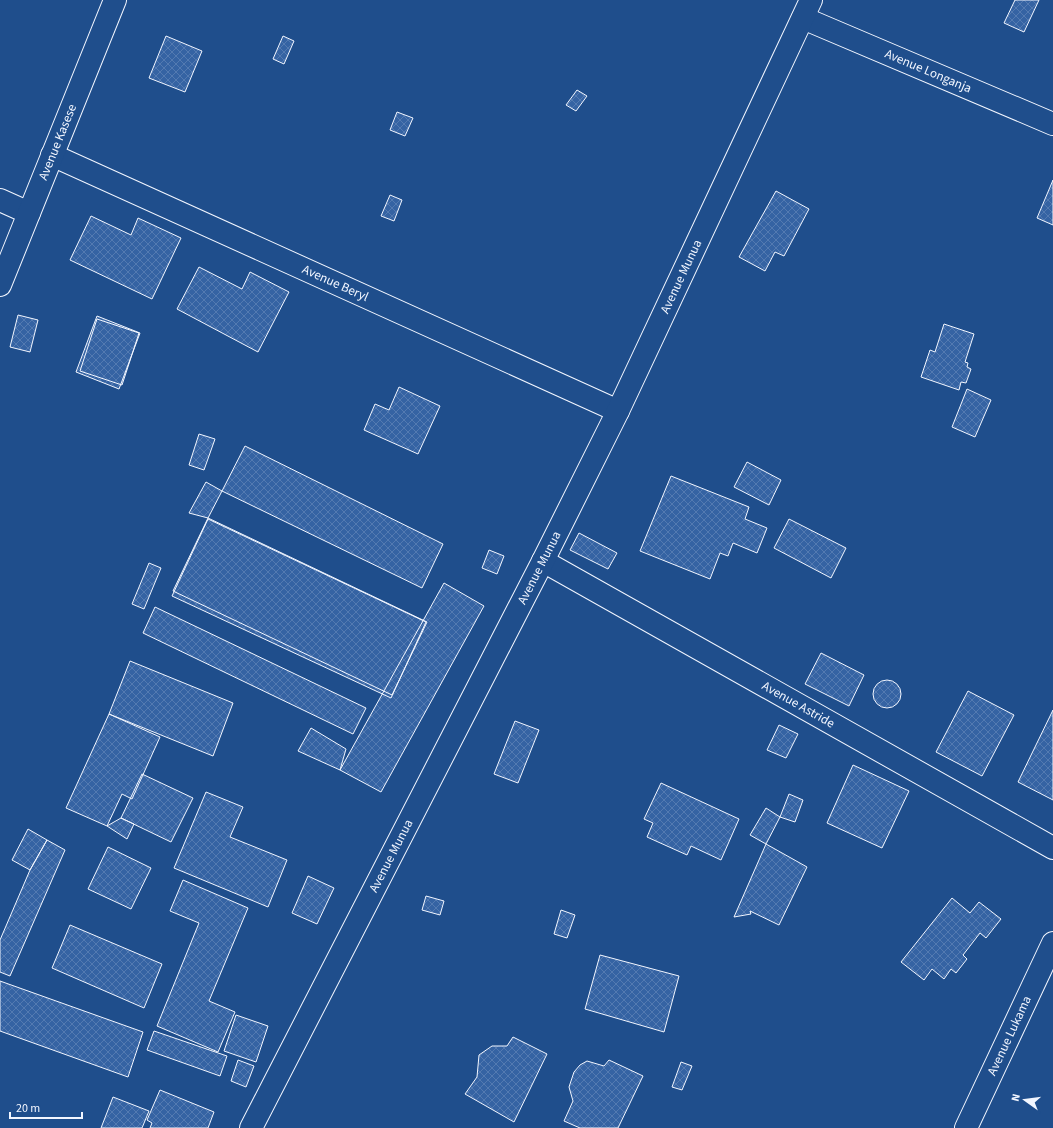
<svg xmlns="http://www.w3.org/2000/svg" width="1053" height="1128" viewBox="0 0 1053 1128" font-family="'Source Sans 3',sans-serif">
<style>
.building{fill:url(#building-cross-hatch);stroke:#f2f6ff}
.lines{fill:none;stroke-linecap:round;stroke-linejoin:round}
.minor-casing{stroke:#f2f6ff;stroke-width:24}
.major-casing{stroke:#f2f6ff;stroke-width:24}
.minor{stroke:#1f4e8c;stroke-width:22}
.major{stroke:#1f4e8c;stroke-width:22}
.labels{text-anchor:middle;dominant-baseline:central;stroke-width:3;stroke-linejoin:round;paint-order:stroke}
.street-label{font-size:13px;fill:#f2f6ff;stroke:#1f4e8c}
</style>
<defs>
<pattern id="building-cross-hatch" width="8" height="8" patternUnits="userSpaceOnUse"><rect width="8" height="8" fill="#3563a3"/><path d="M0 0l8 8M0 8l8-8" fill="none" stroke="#537ab1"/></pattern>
</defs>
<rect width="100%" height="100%" fill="#1f4e8c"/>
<!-- building -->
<path class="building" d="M1015,0h24l-15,32 -20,-9z
M166,36l36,15 -17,41 -36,-14z
M283,36l11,5 -10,23 -11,-5z
M577,90l10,6 -11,15 -10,-6z
M397,112l16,6 -8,18 -15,-6z
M1053,180v45l-16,-7z
M776,191l33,18 -25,47 -9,-4 -10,19 -26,-14z
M390,195l12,5 -8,21 -13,-5z
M91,216l40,19 7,-17 43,20 -29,61 -82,-39z
M199,267l43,22 8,-17 39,20 -31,60 -81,-43z
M18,315l20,5 -8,32 -20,-5z
M97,316l43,17 -21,56 -43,-17z
M97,319l42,14 -17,52 -42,-14z
M944,324l30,10 -9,28 3,1 -1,4 4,2 -5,14 -5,-1 -2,8 -38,-13 9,-27 5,2z
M399,387l41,19 -22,48 -54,-24 11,-26 14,6z
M967,389l24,11 -16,37 -23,-10z
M199,434l16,5 -11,31 -15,-5z
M245,446l198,98 -21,44 -200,-97z
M747,462l34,18 -12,25 -35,-18z
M671,476l78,31 -4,12 22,9 -10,25 -24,-10 -5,13 -8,-3 -10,26 -70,-28z
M206,482l16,9 -14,27 -19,-5z
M208,518l219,104 -35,73 -219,-104z
M208,519l218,103 -35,76 -219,-102z
M789,519l57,29 -15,30 -57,-30z
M579,533l38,20 -9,16 -38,-19z
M489,550l15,6 -7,18 -15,-6z
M149,563l12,5 -17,41 -12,-5z
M444,583l40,23 -103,186 -41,-22z
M155,607l211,101 -13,26 -210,-101z
M821,653l43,22 -15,31 -44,-22z
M130,661l103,42 -20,53 -104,-42z
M873 694a14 14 0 1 1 28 0a14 14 0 1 1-28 0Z
M968,691l46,24 -32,61 -46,-24z
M1053,710v90l-35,-18z
M109,714l51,23 -28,62 -10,-5 -15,32 -41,-18z
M515,721l24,9 -21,53 -24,-9z
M779,725l19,9 -12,24 -19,-8z
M311,728l35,21 -6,21 -42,-19z
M853,765l56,26 -27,57 -55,-25z
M142,774l51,24 -22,44 -50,-24z
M661,783l78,36 -18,41 -30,-14 -4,9 -40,-18 6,-14 -9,-4z
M206,792l37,15 -13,30 57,23 -19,47 -94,-39z
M789,794l14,6 -8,22 -15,-5z
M766,808l14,9 -14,27 -16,-9z
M121,818l13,6 -7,15 -20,-13z
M28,829l19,11 -17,30 -18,-10z
M47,840l18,10 -55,126 -10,-4v-32l30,-70z
M766,844l41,23 -28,58 -29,-14 1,3 -17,3z
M108,847l43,21 -20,41 -43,-20z
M308,876l26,12 -17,36 -25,-11z
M183,880l65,28 -39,93 26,11 -17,40 -61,-26 42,-103 -29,-12z
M426,896l18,5 -4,14 -18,-5z
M952,898l18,15 9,-11 22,17 -15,19 -6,-5 -17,22 4,4 -11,14 -5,-4 -7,10 -12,-10 -8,11 -23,-18z
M561,910l14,5 -8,23 -13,-4z
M70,925l92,39 -18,44 -92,-40z
M600,955l79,21 -15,56 -79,-23z
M0,981l143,51 -15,45 -128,-46z
M236,1015l32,11 -12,36 -32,-11z
M154,1031l73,25 -7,20 -73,-26z
M513,1037l34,17 -33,68 -49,-28 12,-17 2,-22 13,-9h15z
M238,1060l16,6 -8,21 -15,-6z
M609,1060l34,16 -25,52h-38l-16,-7 9,-20 -4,-14 5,-15 6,-7 7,-4 17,5z
M681,1062l11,4 -10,24 -10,-3z
M160,1090l54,22 -6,16h-58l2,-5 -5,-3z
M113,1097l36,14 -7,17h-41z"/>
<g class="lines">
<defs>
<g id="minor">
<path id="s1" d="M803,18l250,106"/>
<path id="s2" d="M52,155l566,256"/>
<path d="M0,200l29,13"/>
<path id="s3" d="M0,285l115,-285"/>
<path id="s4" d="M543,561l510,287"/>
<path id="s5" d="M966,1128l87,-185"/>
</g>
<g id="major">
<path id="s6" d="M251,1128l292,-567 75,-150 193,-411"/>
</g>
</defs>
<!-- minor casing -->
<use href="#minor" class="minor-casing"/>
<!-- major casing -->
<use href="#major" class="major-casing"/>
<!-- minor -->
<use href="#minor" class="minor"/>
<!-- major -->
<use href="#major" class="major"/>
</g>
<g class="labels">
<!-- street labels -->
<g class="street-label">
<text stroke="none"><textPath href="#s1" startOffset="136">Avenue Longanja</textPath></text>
<text stroke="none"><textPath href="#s3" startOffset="154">Avenue Kasese</textPath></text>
<text stroke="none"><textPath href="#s6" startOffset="954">Avenue Munua</textPath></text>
<text stroke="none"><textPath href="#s2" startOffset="311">Avenue Beryl</textPath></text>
<text stroke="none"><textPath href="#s6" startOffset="630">Avenue Munua</textPath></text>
<text stroke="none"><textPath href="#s4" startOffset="293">Avenue Astride</textPath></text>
<text stroke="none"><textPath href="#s6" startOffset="306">Avenue Munua</textPath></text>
<text stroke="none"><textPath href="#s5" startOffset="102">Avenue Lukama</textPath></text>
</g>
</g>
<!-- north arrow -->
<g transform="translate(1025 1100) rotate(284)" stroke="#1f4e8c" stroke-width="3" paint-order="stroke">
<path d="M0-3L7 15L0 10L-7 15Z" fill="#f2f6ff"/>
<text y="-6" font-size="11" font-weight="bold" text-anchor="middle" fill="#f2f6ff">N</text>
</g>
<!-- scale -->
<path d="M10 1112v6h72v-6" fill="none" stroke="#f2f6ff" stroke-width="2"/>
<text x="16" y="1112" font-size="12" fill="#f2f6ff" stroke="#1f4e8c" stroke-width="3" paint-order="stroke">20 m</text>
</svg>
